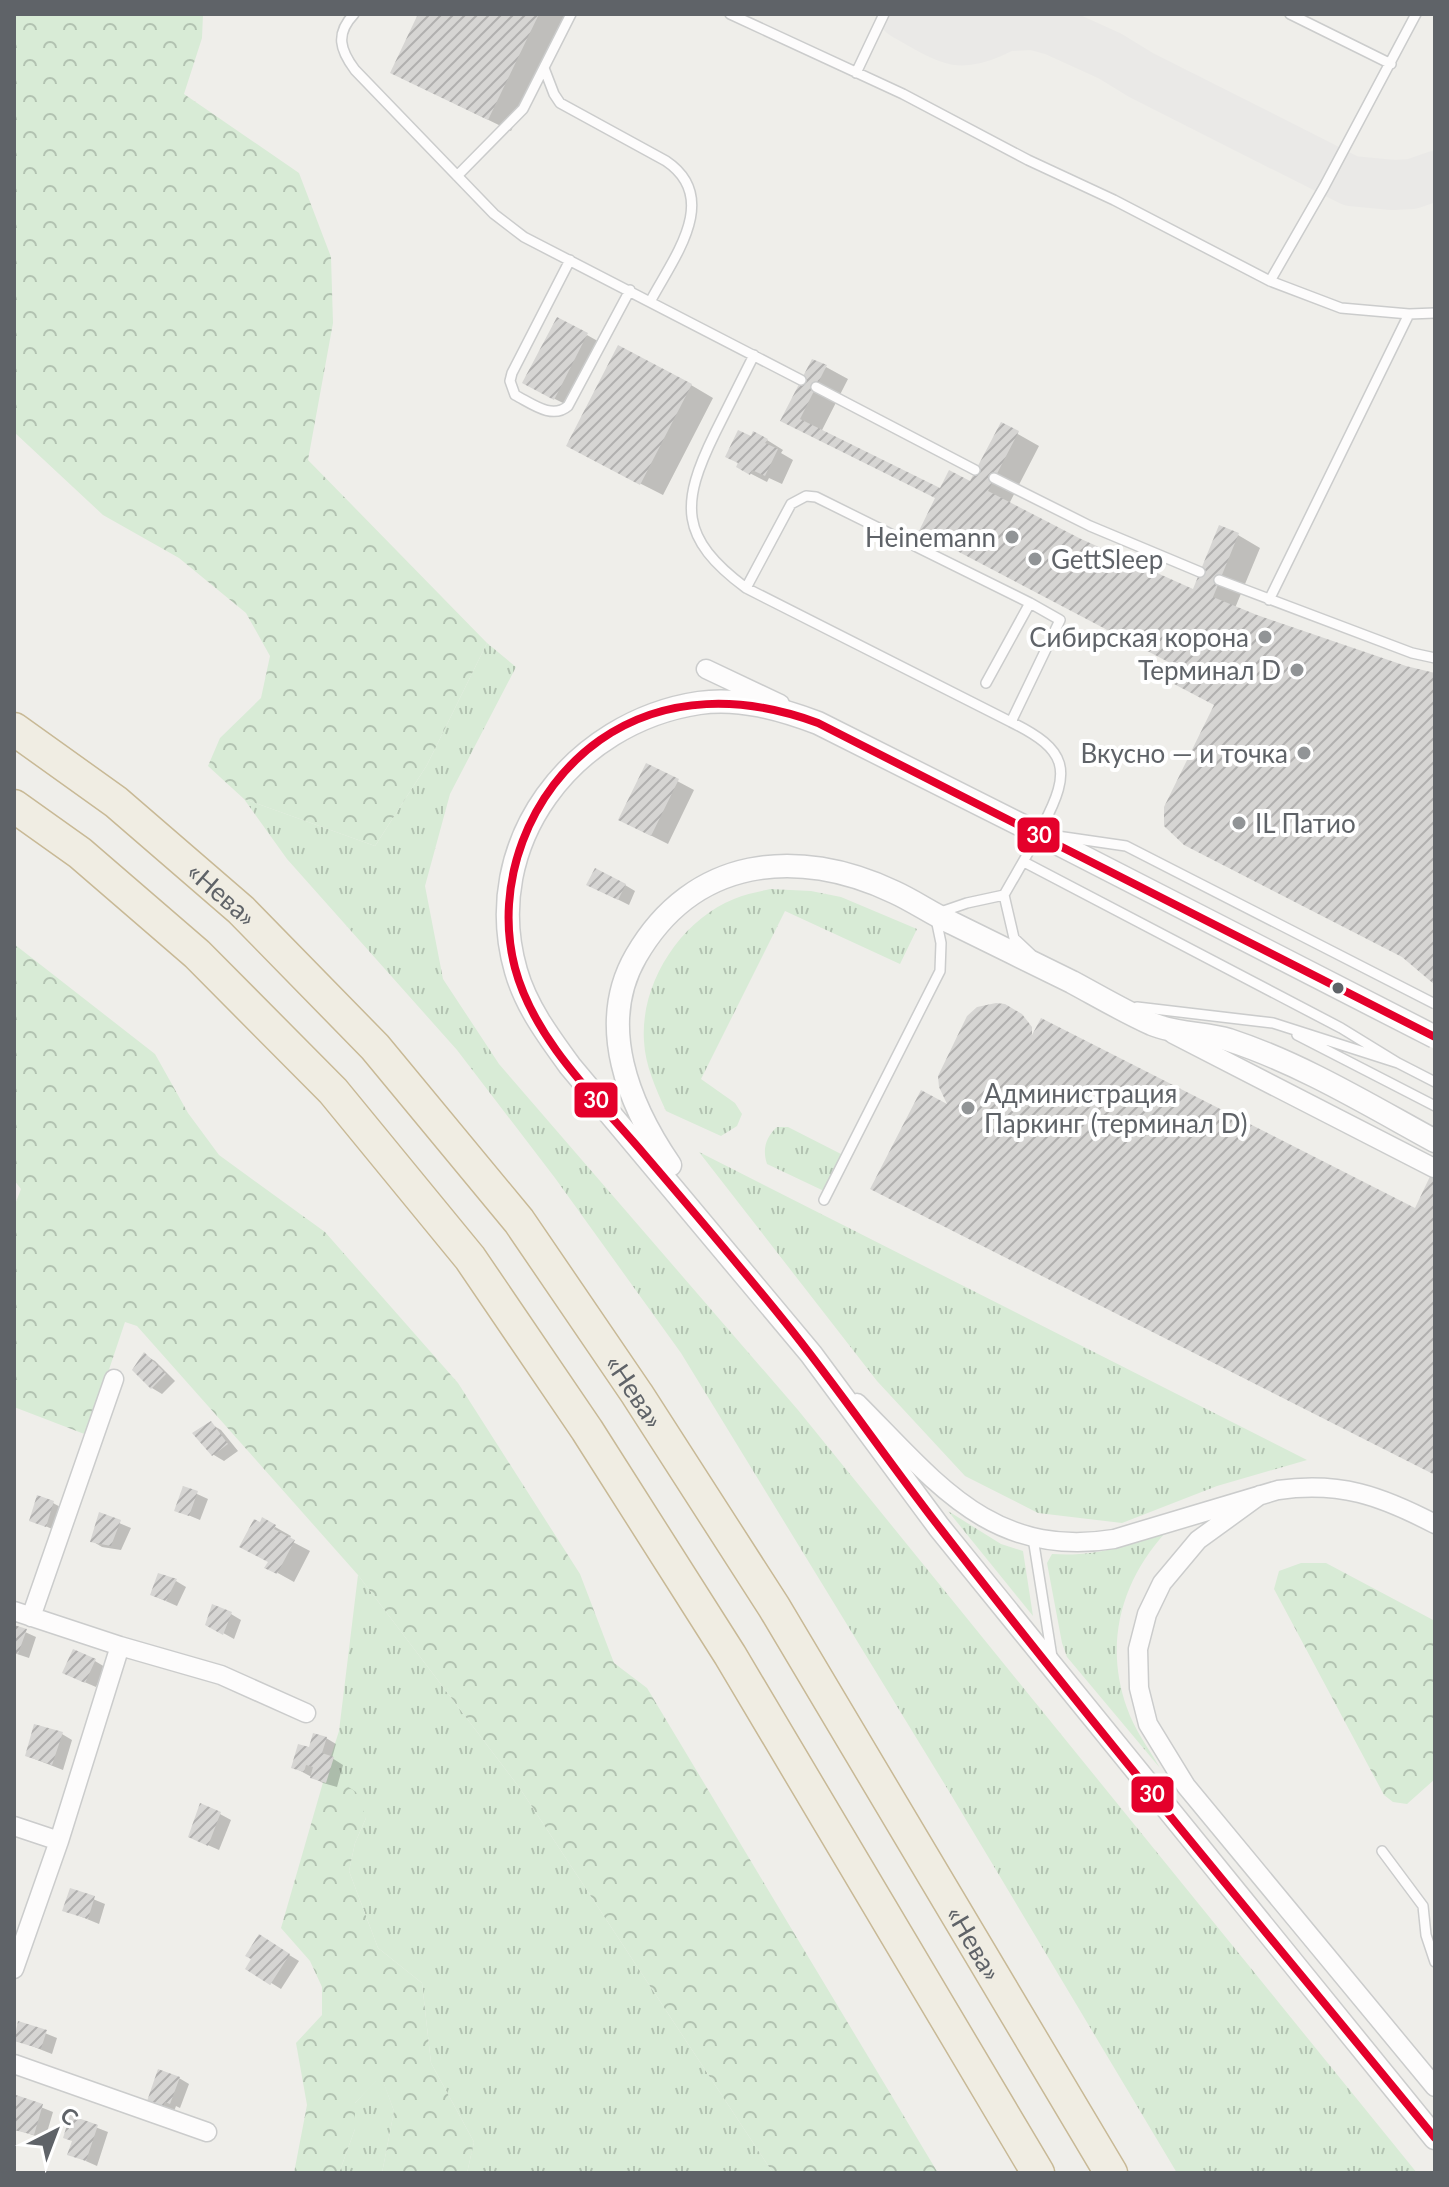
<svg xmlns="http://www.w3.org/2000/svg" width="1449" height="2187" viewBox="0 0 1449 2187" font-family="Lato,sans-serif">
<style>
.grass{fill:url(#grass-tufts)}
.forest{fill:url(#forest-crowns)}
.shadow{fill:#0003}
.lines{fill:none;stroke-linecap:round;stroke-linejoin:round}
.taxiway{stroke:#eae9e7;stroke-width:50}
.building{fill:url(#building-hatch)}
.service-casing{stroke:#cbcccc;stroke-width:12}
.minor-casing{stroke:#cbcccc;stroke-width:21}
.tertiary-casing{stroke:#cbcccc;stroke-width:25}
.motorway-casing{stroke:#c8b996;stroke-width:35}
.service{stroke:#fdfcfc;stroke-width:9}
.minor{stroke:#fdfcfc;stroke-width:18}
.tertiary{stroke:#fdfcfc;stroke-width:22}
.motorway{stroke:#f0ede3;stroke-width:32}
.service-bridge-casing{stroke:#cbcccc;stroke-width:12;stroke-linecap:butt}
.tertiary-bridge-casing{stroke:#cbcccc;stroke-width:25;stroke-linecap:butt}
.service-bridge{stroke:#fdfcfc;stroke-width:9}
.tertiary-bridge{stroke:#fdfcfc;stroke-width:22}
.bus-1-casing{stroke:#fff;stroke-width:14}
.bus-1{stroke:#e4002b;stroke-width:8}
.poi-dot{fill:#919496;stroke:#fff;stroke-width:3}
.bus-dot{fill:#5f6368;stroke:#fff;stroke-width:3}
.labels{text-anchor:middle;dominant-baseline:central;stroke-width:8;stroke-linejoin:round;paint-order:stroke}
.poi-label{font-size:26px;fill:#5f6368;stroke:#fff;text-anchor:end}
.street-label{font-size:26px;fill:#5f6368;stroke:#fff}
.line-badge{stroke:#fff;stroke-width:3}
.badge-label{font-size:22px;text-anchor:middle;font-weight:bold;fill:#fff}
</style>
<defs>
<pattern id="grass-tufts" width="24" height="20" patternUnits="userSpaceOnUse" patternTransform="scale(2)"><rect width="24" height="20" fill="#d8ebd6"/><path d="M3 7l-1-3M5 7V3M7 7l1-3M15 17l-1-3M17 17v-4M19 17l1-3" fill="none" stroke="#b2c2b1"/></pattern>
<pattern id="forest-crowns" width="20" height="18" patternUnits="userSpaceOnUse" patternTransform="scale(2)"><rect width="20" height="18" fill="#d8ebd6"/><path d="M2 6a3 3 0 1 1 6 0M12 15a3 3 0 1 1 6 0" fill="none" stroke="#b2c2b1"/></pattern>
<pattern id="building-hatch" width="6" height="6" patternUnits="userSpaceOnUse" patternTransform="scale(2)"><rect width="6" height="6" fill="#d6d5d3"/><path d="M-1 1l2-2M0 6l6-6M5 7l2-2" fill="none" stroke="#b1b0af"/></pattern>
</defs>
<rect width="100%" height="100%" fill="#efeeea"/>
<!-- grass -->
<path class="grass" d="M487,643l29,24 -66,127 -25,92 18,93 56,85 299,346 619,763h-240l-227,-380 -269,-440 -126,-175 -98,-128 -170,-191 -43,-60 131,47 52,-81z
M770,889l41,2 30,6 76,32 -17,35 -115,-53 -84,168 34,24 7,11 -5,12 -16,10 -55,-25c-10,-22 -21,-46 -22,-70 -4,-58 37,-121 90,-142 11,-5 24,-7 36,-10z
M777,1127h11l55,28 -19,36 -57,-27c-5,-15 -1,-27 10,-37z
M699,1152l608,308 -90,26 -95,37 -84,-10 -73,-37 -88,-95z
M948,1511l53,33 22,7 10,65z
M1166,1532c-45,49 -62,112 -39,176 7,21 22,41 33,60l-93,-111 -5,-14 -15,-80 5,-9c44,3 73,-8 114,-22z
M358,1575l161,212 254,386h-306l7,-31 -43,-79 -9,-80 -44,-35 -29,-77 6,-28 11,-25 -40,-46 13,-41z
M381,2075l13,36 -12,62h-43l16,-44v-26z"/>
<!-- forest -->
<path class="forest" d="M14,14h189l-1,24 -18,56 115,79 32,84 2,66 -25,137 179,183 -60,122 -52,81 -131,-47 -36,-33 12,-28 41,-40 9,-42 -24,-43 -67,-55 -76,-43 -89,-83z
M14,944l141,110 33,59 31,42 106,77 133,151 122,191 34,89 33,25 291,485h-165l-254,-386 -161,-212 -221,-249 -12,-4 -38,113 -73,-28v-200l7,-18 -7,-9z
M1301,1563h25l109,58v158l-28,25 -14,-2 -9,-7 -110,-206 5,-18z
M326,1772l30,20 10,26 -11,25 -6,28 29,77 44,35 9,80 43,79 -7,31h-85l12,-62 -13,-35 -26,27v26l-16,44h-45l13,-68 -11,-62 26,-28v-28l-12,-26 -29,-33z"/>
<!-- shadow -->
<path class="shadow" d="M421,14h146l-56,117 -96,-47z
M587,335l16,9 -32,63 -30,-15z
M826,367l22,12 -27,53 120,59 29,-7 32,-59 37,21 -30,58 71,37 114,51 44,-57 22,13 -25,60 170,60 30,7v307l-219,-277 -40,-40 -239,-167 -154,-78z
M691,385l22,13 -50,97 -73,-37z
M767,440l16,10 -2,3 12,7 -11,24 -13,-6 -2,4 -29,-15z
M647,765l47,25 -26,54 -32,-16z
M625,885l10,6 -6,14 -30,-15z
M145,1355l10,6 20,20 -13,13 -10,-6z
M211,1424l10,6 17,21 -14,10 -10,-6z
M184,1488l24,11 -8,21 -24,-10z
M53,1503l11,6 -7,22 -26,-11z
M100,1515l31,13 -10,22 -19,-3 -10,-6z
M263,1520l28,16 -2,4 21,11 -16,31 -27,-15 3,-5z
M176,1581l10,6 -9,19 -25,-11z
M231,1614l10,6 -7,19 -27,-15z
M14,1627l22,10 -7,21 -15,-5z
M95,1661l10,6 -9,20 -21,-9z
M62,1734l10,6 -9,30 -36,-14z
M326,1738l10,6 -4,14 11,7 -6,22 -14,-4 -30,-16 17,-18z
M220,1814l11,6 -12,30 -18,-8z
M71,1890l34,14 -6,20 -34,-14z
M260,1937l39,24 -18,28 -34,-21 7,-10z
M20,2023l37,15 -5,16 -38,-15z
M179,2078l10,6 -9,24 -4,-2 -3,8 -14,-5z
M18,2098l35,14 -8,27 -31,-10v-19z
M72,2118l36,14 -11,34 -27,-12 4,-12z"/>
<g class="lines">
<!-- taxiway -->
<path class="taxiway" d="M903,14c13,7 39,24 53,26 21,3 50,-12 64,-26
M1008,26l26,-1 21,6 55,25 31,19 210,106 42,4 19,-1 23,-8"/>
</g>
<!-- building -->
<path class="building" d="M418,14h121l-51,106 -98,-47z
M557,317l31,16 -34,67 -32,-17z
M618,345l74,39 -52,101 -74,-39z
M812,359l15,6 -27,54 140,69 9,-18 21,11 31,-59 18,9 -31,60 93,48 112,50 26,-64 20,8 -26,64 44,18 149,51 29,7v312l-33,-28 -218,-112 -20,-19v-19l50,-102 -40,-21v-19l-255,-134 16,-33 -155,-77z
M738,430l13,6 2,-5 15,8 -3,4 13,6 -13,27 -13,-6 -2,5 -14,-8 2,-4 -13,-6z
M646,763l33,16 -28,57 -33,-16z
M595,868l31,16 -8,16 -32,-15z
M996,1003l9,1 17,10 10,13v8l9,-17 374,190 20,-42v309l-565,-286 51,-99 26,14 -8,-17 -1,-11 29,-60 10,-9z
M144,1352l22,22 -15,15 -19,-19z
M211,1421l17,23 -16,12 -20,-23z
M183,1486l15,5 -9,25 -15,-5z
M37,1495l17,6 -8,26 -17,-6z
M99,1512l22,8 -10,26 -21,-4z
M262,1517l14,8 -2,4 21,11 -18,34 -13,-6 4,-6 -29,-15 15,-28 6,3z
M158,1573l19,6 -11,22 -16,-6z
M212,1604l20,8 -9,23 -18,-10z
M14,1625l13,4 -9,25 -4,-2z
M73,1649l23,10 -11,24 -23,-10z
M34,1724l29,8 -11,33 -27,-9z
M313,1733l14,4 -5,16 12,4 -8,26 -16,-5 3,-11 -7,-2 -2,7 -13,-4 7,-24 11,3z
M200,1803l21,9 -13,34 -20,-9z
M70,1888l25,8 -7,23 -26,-8z
M259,1934l31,20 -20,31 -25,-16 6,-10 -6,-3z
M18,2021l29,9 -6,19 -27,-8z
M158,2069l22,8 -10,27 -5,-2 -3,7 -16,-5z
M16,2095l27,9 -9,31 -20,-5z
M70,2115l28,10 -12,36 -19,-6 5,-14 -9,-3z"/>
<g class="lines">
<defs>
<path id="service" d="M354,14c-19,20 -14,36 1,56l139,144 30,23 277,143
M730,14l173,80 125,66 86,40 156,81 71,27 68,6 26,-1
M1290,14l101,50
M544,68l10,26 6,9 106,58c55,37 8,96 -15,139
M856,73l28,-59
M457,176l66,-67 48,-95
M570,260l-58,113 -2,8 5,14c16,8 37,25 53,11l62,-116
M1270,281l54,-94 92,-173
M816,387l159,83
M994,478l96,48 110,46
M1219,580l193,73 23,5
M746,588c-67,-50 -66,-84 -31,-155 13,-26 26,-52 39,-78
M1269,600l140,-286
M986,683l44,-80 30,17 -49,102c57,28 61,48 32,103 -12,24 -26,47 -39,70
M1011,722l-265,-134 45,-84 15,-8 10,1 214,106
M1024,862l317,166 57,35
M1137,1007l136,16 125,40 37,19
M1297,1035l138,71
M824,1200l116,-229 1,-28 -6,-29 32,-11 37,-8 10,43 17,16
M1033,1538l19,119
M1382,1851l41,55 3,29 9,27"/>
<path id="minor" d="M706,669l74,35
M1173,1034l261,134
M857,1403c78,78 134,156 257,136l164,-49c62,-9 103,6 157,34
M1260,1495l-62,45 -36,43 -15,31 -9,35 1,39 9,36 38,62 249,301
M14,1611l106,35 101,29 85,38
M31,1617l83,-238
M14,1826l45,15
M14,1969l45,-128 61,-195
M14,2064l193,68"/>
<path id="tertiary" d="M1037,833l-219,-110c-37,-14 -79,-26 -119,-20 -126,19 -220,140 -183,268 10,35 32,65 54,95l241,288 128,173 496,611
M670,1165c-41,-60 -74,-140 -34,-209 57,-99 161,-110 258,-64 20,9 38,22 58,31 40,20 80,39 120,59 26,14 53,30 80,42 24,10 53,9 77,16 73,24 140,65 206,101"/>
<g id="motorway">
<path id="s1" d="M14,729l102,73 125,108 134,137 144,174 118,173 137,213 337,566"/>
<path d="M14,806l66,47 117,101 136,137 137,167 117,172 143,225 308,518"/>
</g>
</defs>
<!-- service casing -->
<use href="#service" class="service-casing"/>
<!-- minor casing -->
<use href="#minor" class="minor-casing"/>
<!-- tertiary casing -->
<use href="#tertiary" class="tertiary-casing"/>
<!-- motorway casing -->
<use href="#motorway" class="motorway-casing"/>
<!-- service -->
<use href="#service" class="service"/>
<!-- minor -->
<use href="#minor" class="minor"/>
<!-- tertiary -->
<use href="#tertiary" class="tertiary"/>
<!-- motorway -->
<use href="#motorway" class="motorway"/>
<defs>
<path id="service-bridge" d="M1057,836l69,10 309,158"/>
<path id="tertiary-bridge" d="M1037,833l398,204"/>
</defs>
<!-- service-bridge casing -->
<use href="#service-bridge" class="service-bridge-casing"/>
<!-- tertiary-bridge casing -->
<use href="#tertiary-bridge" class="tertiary-bridge-casing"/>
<!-- service-bridge -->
<use href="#service-bridge" class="service-bridge"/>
<!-- tertiary-bridge -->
<use href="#tertiary-bridge" class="tertiary-bridge"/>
<defs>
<path id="bus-1" d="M1435,1037l-617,-314c-73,-27 -152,-29 -218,17 -71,50 -107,144 -85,228 19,72 82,131 129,186 48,56 95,111 141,168 54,67 102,138 155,206 160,207 329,407 495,610"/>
</defs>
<!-- bus-1 casing -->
<use href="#bus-1" class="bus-1-casing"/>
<!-- bus-1 -->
<use href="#bus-1" class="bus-1"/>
</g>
<!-- markers -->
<g class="poi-dot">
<circle cx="1012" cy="537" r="8"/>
<circle cx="1035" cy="559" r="8"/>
<circle cx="1265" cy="637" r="8"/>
<circle cx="1297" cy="670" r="8"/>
<circle cx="1304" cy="753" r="8"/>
<circle cx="1239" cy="823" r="8"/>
<circle cx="968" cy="1108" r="8"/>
</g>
<circle class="bus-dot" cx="1338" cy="988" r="7"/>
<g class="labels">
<!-- poi labels -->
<g class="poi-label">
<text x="996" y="537">Heinemann</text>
<text x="1051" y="559" text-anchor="start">GettSleep</text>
<text x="1249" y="637">Сибирская корона</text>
<text x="1281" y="670">Терминал D</text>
<text x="1288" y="753">Вкусно — и точка</text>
<text x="1255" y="823" text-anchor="start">IL Патио</text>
<text x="984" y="1093" text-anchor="start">Администрация<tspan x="984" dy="30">Паркинг (терминал D)</tspan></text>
</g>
<!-- street labels -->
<g class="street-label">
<text stroke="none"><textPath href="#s1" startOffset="266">«Нева»</textPath></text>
<text stroke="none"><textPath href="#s1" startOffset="914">«Нева»</textPath></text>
<text stroke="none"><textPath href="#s1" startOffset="1562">«Нева»</textPath></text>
</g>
</g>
<g class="line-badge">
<rect x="1016" y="816" width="45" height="38" rx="8" fill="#e4002b"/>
<rect x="573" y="1081" width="46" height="38" rx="8" fill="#e4002b"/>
<rect x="1130" y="1775" width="45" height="39" rx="8" fill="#e4002b"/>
</g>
<g class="badge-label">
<text x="1039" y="843">30</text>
<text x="596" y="1108">30</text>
<text x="1152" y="1802">30</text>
</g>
<!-- border -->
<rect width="1449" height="2187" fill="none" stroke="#5f6368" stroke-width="32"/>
<!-- north arrow -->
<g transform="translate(56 2131) rotate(42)" stroke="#ffffff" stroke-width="6" paint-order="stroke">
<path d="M0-6L14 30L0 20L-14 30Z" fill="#5f6368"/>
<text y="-12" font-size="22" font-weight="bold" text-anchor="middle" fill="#5f6368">С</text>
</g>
</svg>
